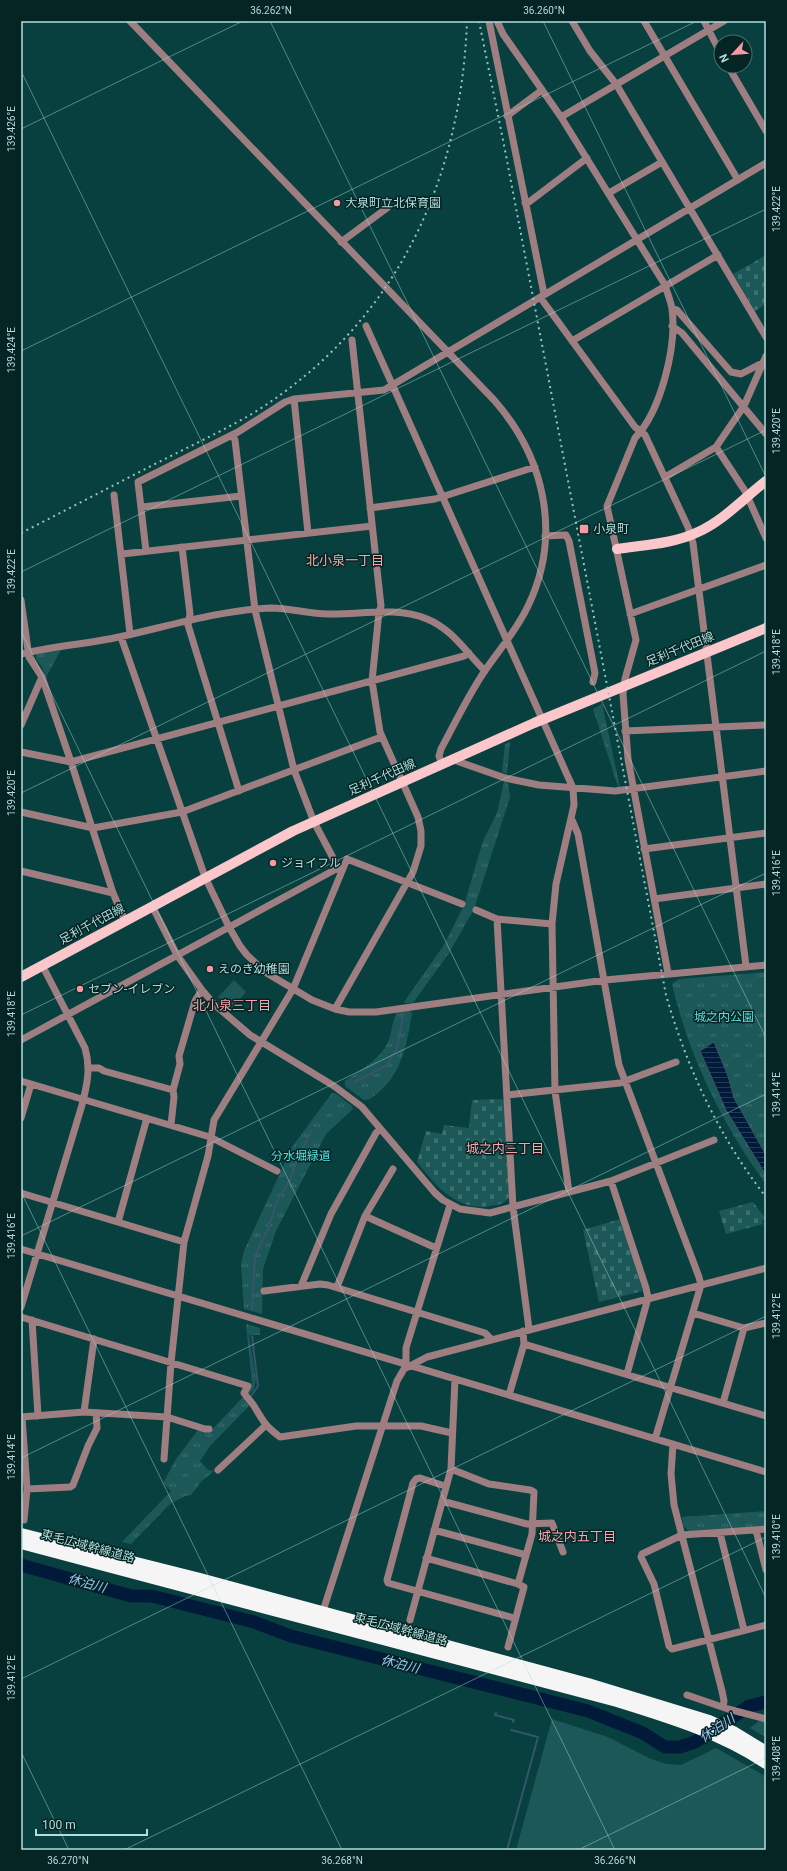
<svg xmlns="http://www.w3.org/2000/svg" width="787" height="1871" viewBox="0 0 787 1871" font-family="Roboto,'Noto Sans JP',sans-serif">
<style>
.grass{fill:url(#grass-tufts)}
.cemetery{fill:url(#cemetery-stones)}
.pitch{fill:#1d5858}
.water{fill:url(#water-rules);stroke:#36546a}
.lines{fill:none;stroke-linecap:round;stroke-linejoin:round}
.stream{stroke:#36546a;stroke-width:2}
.river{stroke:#011a39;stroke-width:13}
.minor{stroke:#9e7e80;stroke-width:7}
.major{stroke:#fcc7ca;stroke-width:10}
.highway{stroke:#f5f5f5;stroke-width:12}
.rail{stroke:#96c3c2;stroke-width:2;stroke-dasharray:2 4;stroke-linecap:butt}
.ticks{fill:none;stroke:#b2dddc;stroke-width:1;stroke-opacity:0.45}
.poi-dot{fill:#f49aa2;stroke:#052424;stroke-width:1.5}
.labels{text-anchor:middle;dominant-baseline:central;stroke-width:3;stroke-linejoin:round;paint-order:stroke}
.poi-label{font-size:12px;fill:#b2dddc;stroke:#052424;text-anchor:start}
.street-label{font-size:12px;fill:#b2dddc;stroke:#052424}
.park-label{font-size:12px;fill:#55e2e0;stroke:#052424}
.neighbourhood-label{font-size:13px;fill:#f7a3aa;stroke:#052424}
.water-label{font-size:13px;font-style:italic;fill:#9cc3f3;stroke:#052424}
.neatline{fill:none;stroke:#b2dddc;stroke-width:1.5}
.ticks-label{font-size:10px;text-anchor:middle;fill:#b2dddc}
</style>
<defs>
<pattern id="grass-tufts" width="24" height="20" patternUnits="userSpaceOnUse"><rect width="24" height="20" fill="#1d5858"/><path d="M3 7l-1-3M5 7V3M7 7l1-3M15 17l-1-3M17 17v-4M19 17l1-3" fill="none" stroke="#3b706f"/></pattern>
<pattern id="cemetery-stones" width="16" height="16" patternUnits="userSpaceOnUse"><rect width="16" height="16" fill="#1d5858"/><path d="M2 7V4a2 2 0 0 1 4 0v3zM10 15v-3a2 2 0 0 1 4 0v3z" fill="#3b706f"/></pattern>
<pattern id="water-rules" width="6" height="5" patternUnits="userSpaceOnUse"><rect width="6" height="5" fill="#011a39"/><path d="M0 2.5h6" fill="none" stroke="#243b55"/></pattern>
</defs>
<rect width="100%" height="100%" fill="#084040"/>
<!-- grass -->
<path class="grass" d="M61,650l-15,27 -4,-10 -6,-8v-5z
M602,704l18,83h-2l-25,-78z
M510,742l-3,32 -5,-2 3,-28z
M504,781l4,2 2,14 -36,112 -25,44 -36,50h-8l-1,-1 40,-57 20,-40 19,-64 14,-28z
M766,972v212c-44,-60 -77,-127 -94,-200l7,-5z
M408,1010l4,3c-5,29 -9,58 -32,78 -5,4 -9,9 -16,9l-19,-14v-5c15,-11 35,-21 43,-39 4,-10 4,-21 9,-30z
M332,1093h3l17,13 1,3 -27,25 -50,97 -13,38 -1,45 -18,-5 -3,-45 3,-13 48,-104z
M246,1324l14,4v7h-11l7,44 -2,10 -5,5 -2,-2 5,-8z
M242,1398h2l6,7 -40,41 -10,15 8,9 6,1 -12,10 -11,14 -6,1 -15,8 -39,40 -9,-2 49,-51 -8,-8 13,-24 22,-29 12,2z
M766,1511v15l-77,6 -6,-7 -1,-8z
M760,1720l6,2v15l-16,-9z"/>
<!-- cemetery -->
<path class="cemetery" d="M766,255v49l-11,7 -22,-37z
M501,1099l3,1 5,97c-4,7 -11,8 -19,9 -34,5 -54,-20 -73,-44l9,-31 16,3 2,-9 25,3 3,-28z
M753,1202l13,17 -4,1 1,4 -37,10 -7,-23z
M620,1219l23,72 -44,11 -16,-72z"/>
<!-- pitch -->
<path class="pitch" d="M234,980l12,12 -15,17 -13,-12z
M552,1719l56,18 41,21 17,6 15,1 35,-17 47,27 3,2v73h-250z"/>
<!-- water -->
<path class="water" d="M714,1042l14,34 6,22 32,57v20l-40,-65 -26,-59z"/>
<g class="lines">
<!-- stream -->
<path class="stream" d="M355,1082l32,-17 10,-17 7,-36
M252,1309l3,-53 14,-29 7,-24 14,-23 5,-16 16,-33
M251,1396l7,-10 -6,-50
M496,1713l-1,2 19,5 -1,2
M507,1850l31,-113 -27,-7"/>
<!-- river -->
<path class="river" d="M21,1565l110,31h21l102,26 37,14 297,75 55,22 22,14h15l15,-5 54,-36 17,-4"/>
<!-- minor -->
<path class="minor" d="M130,21l364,379c51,58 68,135 34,206 -11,24 -29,44 -44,66 -16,24 -29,51 -43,77l-2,7 3,8
M489,21l55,273
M497,21l6,13 58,83 104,168c2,8 6,16 7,24 5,37 -11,102 -37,129l-28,68 29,134 -11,39 -2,15 5,65 40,214
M572,21l18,30 26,33 150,253
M644,21l94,159
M704,21l17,33
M728,66l38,65
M507,116l35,-26
M561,117l163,-96
M609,193l53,-31
M525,203l4,-1 58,-44
M341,242l46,-34
M540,297l95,130 10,8 43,92 5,16 53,423
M672,309l5,1 54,62 10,2 23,-12
M366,326l207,462 1,17 -18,79 -4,40 3,167 14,101
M672,326l10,7 84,101
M572,341l146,-86
M294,399l14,134
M232,435l3,5 20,170 39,160 20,52 27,51
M716,447l29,44 21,47
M665,477l51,-30 28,-41 22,-50
M114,495l16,139
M142,507l99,-11
M370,508l65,-9 100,-32
M545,536l21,-1 3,6 26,132 -2,9
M182,547l8,67 -2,11 51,166
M146,551l-8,-69 100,-50 47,-30 9,-3 90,-9 382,-227
M122,554l250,-28
M21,600l8,57 13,20 29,85 42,131 12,28
M630,614l136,-49
M121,637l84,240 24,50 11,19 7,9 18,17 47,28 23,9 14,3h27l229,-32 161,-15
M21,654c32,-8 66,-10 98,-17 50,-11 101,-27 152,-29 19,0 38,6 57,6 32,1 67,-8 99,5 25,10 39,33 58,52
M21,725l21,-48
M625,731l141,-6
M21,752l50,10 393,-106 5,-3
M456,758l1,3 8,3 40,14 34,7 76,6 151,-20
M21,812l72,16 89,-16 199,-75
M572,820l6,14 41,231 80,212 2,8 -46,154
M644,849l122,-16
M21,871l92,22
M654,899l112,-15
M152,906l25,49 25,35 12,14 36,31 84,51 28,21 73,86 8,7 17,9 30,4 121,-32 103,-41
M476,910l21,9 55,5
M497,919l16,288 16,122
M335,1009l78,-137 8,-26v-15l-3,-14 -38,-85 -8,-51 7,-69 2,-6 -29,-266
M21,1040l317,-172
M89,1068h10l5,3 69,19
M21,1081l189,56 67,34
M507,1095l113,-12 56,-21
M21,1118l10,-34
M171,1125l3,-28 -1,-7 7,-26 -1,-8 16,-55 7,-11
M611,1181l35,107 2,10 -21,76
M21,1193l163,49
M365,1216l71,32
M118,1222l29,-104
M21,1249l745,223
M301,1286l30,-72 45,-81 4,-4
M337,1287l28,-71 28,-47
M264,1291l56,-7 8,1 157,48 6,6
M21,1307l61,-202c5,-20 9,-36 3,-57l-43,-83
M693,1313l51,15 22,-5
M21,1317l227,69 -4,7c3,5 7,8 10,13 10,16 10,19 26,31l76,-11h65l31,7
M32,1320l6,96
M524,1344l242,72
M406,1364v-16l44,-143
M509,1395l15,-51 -1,-13
M723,1403l21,-75
M84,1412l10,-73
M21,1417l63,-5 83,5 38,12h4
M22,1417l5,72 -3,31
M673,1444l-2,30 3,31 48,186 2,10 -1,6
M164,1459l7,-96 13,-121 24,-86 6,-36 79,-131 54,-130 115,45
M451,1469l38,15 41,6 4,2 -2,42 -14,50 6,3 -16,60
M218,1470l47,-44
M445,1486l-25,-8 -4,1 -3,4 -26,97 1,3 126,35
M27,1489l43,-2 3,-2 15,-39 9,-18 -1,-14
M442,1501l85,23 25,-1 11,29
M766,1529l-84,6 -40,19 -1,3 13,27 15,62 3,3 94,-24
M434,1530l92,25
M756,1530l10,40
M720,1533l24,97
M426,1558l92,26
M322,1614l75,-233 7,-12 23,-12 339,-89
M410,1620l41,-151 4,-90
M687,1695l41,14 38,10"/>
<!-- major -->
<path class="major" d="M617,549c26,-4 56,-5 81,-17 25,-11 46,-34 68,-51
M21,977l272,-146 241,-108 232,-95"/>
<!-- highway -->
<path class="highway" d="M21,1534l179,45 388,105 121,37 24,11 33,20
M21,1543l596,158c52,16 104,32 149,62"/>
<!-- rail -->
<path class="rail" d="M479,21l25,124 162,850c21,73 53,142 100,202
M21,533c47,-24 93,-48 140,-72 31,-16 64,-31 94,-49 140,-88 206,-229 212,-391"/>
</g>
<!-- ticks -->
<path class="ticks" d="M270,21l496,1017M543,21l223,456M21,71l745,1527M21,129l222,-108M21,351l676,-330M21,572l745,-363M21,631l594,1219M21,793l745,-363M21,1015l745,-364M21,1192l321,658M21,1236l745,-363M21,1458l745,-364M21,1679l745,-363M21,1752l48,98M124,1850l642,-313M578,1850l188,-92"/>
<!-- markers -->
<g class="poi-dot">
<circle cx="337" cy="203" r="4"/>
<rect x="579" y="524" width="10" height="10" rx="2"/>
<circle cx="273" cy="863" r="4"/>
<circle cx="210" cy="969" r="4"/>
<circle cx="80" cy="989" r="4"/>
</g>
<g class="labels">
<!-- poi labels -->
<g class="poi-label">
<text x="345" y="203">大泉町立北保育園</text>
<text x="593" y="529">小泉町</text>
<text x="281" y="863">ジョイフル</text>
<text x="218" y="969">えのき幼稚園</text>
<text x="88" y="989">セブン-イレブン</text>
</g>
<!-- street labels -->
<g class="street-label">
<text transform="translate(680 649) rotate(-22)">足利千代田線</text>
<text transform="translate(382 777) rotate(-24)">足利千代田線</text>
<text transform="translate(92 924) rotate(-28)">足利千代田線</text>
<text transform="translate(88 1546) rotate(15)">東毛広域幹線道路</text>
<text transform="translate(401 1629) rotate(15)">東毛広域幹線道路</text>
</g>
<!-- park labels -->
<g class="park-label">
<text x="724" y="1017">城之内公園</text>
<text x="301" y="1156">分水堀緑道</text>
</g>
<!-- neighbourhood labels -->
<g class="neighbourhood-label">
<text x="345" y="560">北小泉一丁目</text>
<text x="232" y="1005">北小泉三丁目</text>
<text x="505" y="1148">城之内三丁目</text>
<text x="577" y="1536">城之内五丁目</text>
</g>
<!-- water labels -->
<g class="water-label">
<text transform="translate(87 1583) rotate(15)">休泊川</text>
<text transform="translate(400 1664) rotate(14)">休泊川</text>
<text transform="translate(717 1728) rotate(-34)">休泊川</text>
</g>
</g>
<!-- border -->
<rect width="787" height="1871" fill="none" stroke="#052424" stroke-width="44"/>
<!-- north arrow -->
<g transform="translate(733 54) rotate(244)"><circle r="19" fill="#052424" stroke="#4a6e6e"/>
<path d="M0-3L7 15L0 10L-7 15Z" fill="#f49aa2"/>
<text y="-6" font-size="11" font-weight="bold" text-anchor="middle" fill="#b2dddc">N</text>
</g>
<!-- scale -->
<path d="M36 1829v6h111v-6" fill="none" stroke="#b2dddc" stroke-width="2"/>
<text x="42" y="1829" font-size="12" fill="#b2dddc" stroke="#052424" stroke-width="3" paint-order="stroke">100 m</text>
<rect x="22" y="22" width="743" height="1827" class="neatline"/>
<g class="ticks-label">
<text x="271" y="14">36.262°N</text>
<text x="544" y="14">36.260°N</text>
<text transform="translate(11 129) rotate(-90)" y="4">139.426°E</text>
<text transform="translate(776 209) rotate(-90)" y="4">139.422°E</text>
<text transform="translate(11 350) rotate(-90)" y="4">139.424°E</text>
<text transform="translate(776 431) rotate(-90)" y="4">139.420°E</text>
<text transform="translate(11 572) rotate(-90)" y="4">139.422°E</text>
<text transform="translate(776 652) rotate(-90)" y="4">139.418°E</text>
<text transform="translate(11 793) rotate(-90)" y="4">139.420°E</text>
<text transform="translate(776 873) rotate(-90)" y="4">139.416°E</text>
<text transform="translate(11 1014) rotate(-90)" y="4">139.418°E</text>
<text transform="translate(776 1095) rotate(-90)" y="4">139.414°E</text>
<text transform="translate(11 1236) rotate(-90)" y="4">139.416°E</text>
<text transform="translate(776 1316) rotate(-90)" y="4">139.412°E</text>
<text transform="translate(11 1457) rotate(-90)" y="4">139.414°E</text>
<text transform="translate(776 1537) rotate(-90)" y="4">139.410°E</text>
<text transform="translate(11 1678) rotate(-90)" y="4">139.412°E</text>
<text transform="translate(776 1759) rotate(-90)" y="4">139.408°E</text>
<text x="68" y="1864">36.270°N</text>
<text x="342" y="1864">36.268°N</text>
<text x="615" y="1864">36.266°N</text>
</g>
</svg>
